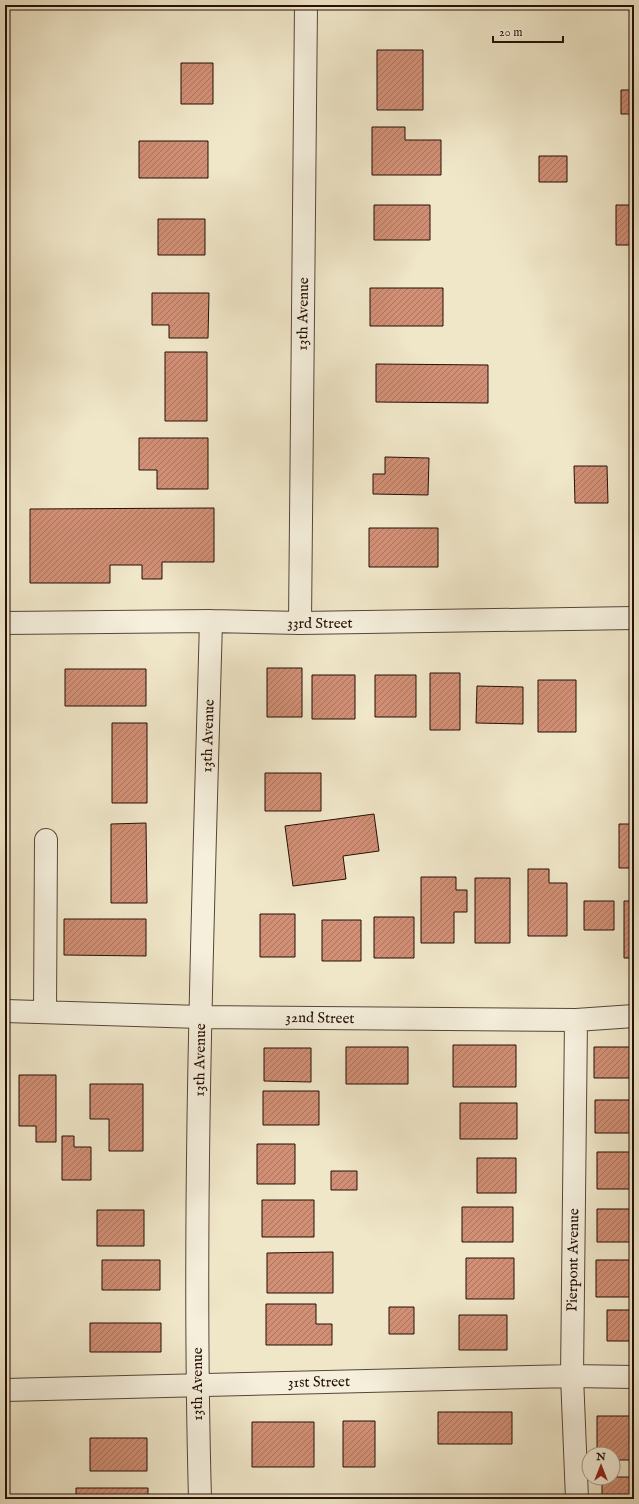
<svg xmlns="http://www.w3.org/2000/svg" width="639" height="1504" viewBox="0 0 639 1504" font-family="'IM FELL English',serif">
<style>
.building{fill:url(#building-hatch);stroke:#250f07}
.lines{fill:none;stroke-linecap:round;stroke-linejoin:round}
.minor-casing{stroke:#584538;stroke-width:24}
.minor{stroke:#f5efdc;stroke-width:22}
.labels{text-anchor:middle;dominant-baseline:central;stroke-width:3.5;stroke-linejoin:round;paint-order:stroke}
.street-label{font-size:15px;fill:#250f07;stroke:#f5efdc}
</style>
<defs>
<pattern id="building-hatch" width="6" height="6" patternUnits="userSpaceOnUse"><rect width="6" height="6" fill="#d18f75"/><path d="M-1 1l2-2M0 6l6-6M5 7l2-2" fill="none" stroke="#a9735e"/></pattern>
</defs>
<rect width="100%" height="100%" fill="#f0e7c9"/>
<filter id="stains"><feTurbulence type="fractalNoise" baseFrequency=".005" numOctaves="4"/><feColorMatrix values="0 0 0 0 .2 0 0 0 0 .09 0 0 0 0 .02 0 0 0 .5 -.17"/></filter>
<radialGradient id="worn" r=".72"><stop offset=".6" stop-color="#630" stop-opacity="0"/><stop offset="1" stop-color="#630" stop-opacity=".3"/></radialGradient>
<!-- building -->
<path class="building" d="M5,5h3v27h-3z
M377,50h46v60h-46z
M181,63h32v41h-32z
M621,90h13v24h-13z
M372,127h33v13h36v35h-69z
M139,141h69v37h-69z
M539,156h28v26h-28z
M374,205h56v35h-56z
M616,205h18v40h-18z
M158,219h47v36h-47z
M370,288h73v38h-73z
M152,293h57l-1,45h-39v-13h-17z
M165,352h42v69h-42z
M376,364l112,1v38l-112,-1z
M139,438h69v51h-51v-19h-18z
M385,457l44,1 -1,37 -55,-1v-20h12z
M574,466h33l1,37h-33z
M214,508v54h-52v17h-20v-14h-32v18h-80v-74z
M369,528h69v39h-69z
M267,668h35v49h-35z
M65,669h81v37h-81z
M430,673h30v57h-30z
M312,675h43v44h-43z
M375,675h41v42h-41z
M538,680h38v52h-38z
M477,686l46,1v37l-47,-1z
M112,723h35v80h-35z
M265,773h56v38h-56z
M374,814l5,37 -36,5 3,23 -53,7 -8,-60z
M146,823l1,80h-36v-79z
M619,824h15v44h-15z
M528,869h21v14h18v53h-39z
M421,877h35v13h11v22h-13v31h-33z
M475,878h35v65h-35z
M584,901h30v29h-30z
M624,901h10v57h-10z
M260,914h35v43h-35z
M374,917h40v41h-40z
M64,919h82v37l-82,-1z
M322,920h39v41h-39z
M453,1045h63v42h-63z
M346,1047h62v37h-62z
M594,1047h40v31h-40z
M264,1048h47v34l-47,-1z
M19,1075h37v67h-20v-16h-17z
M90,1084h53v67h-34v-32h-19z
M263,1091h56v34h-56z
M595,1100h39v33h-39z
M460,1103h57v36h-57z
M62,1136h12v11h17v33h-29z
M257,1144h38v40h-38z
M597,1152h37v37h-37z
M477,1158h39v35h-39z
M331,1171h26v19h-26z
M262,1200h52v37h-52z
M462,1207h51v35h-51z
M597,1209h37v33h-37z
M97,1210h47v36h-47z
M333,1252v41h-66v-40z
M466,1258h48v41h-48z
M102,1260h58v30h-58z
M596,1260h38v37h-38z
M266,1304h50v20h16v21h-66z
M389,1307h25v27h-25z
M607,1310h27v31h-27z
M459,1315h48v35h-48z
M90,1323h71v29h-71z
M438,1412h74v32h-74z
M597,1416h37v44h-21v-6h-16z
M343,1421h32v46h-32z
M252,1422h62v45h-62z
M90,1438h57v33h-57z
M613,1477h21v22h-32v-21z
M76,1488h72v11h-72z"/>
<g class="lines">
<defs>
<path id="minor" d="M5,623l206,-2 89,2 334,-5
M300,623l6,-618
M5,1011l195,6 376,3 58,-4
M45,1012l1,-172
M576,1020l-4,356 5,123
M5,1390l567,-14 62,1
M200,1499c-8,-292 3,-585 11,-878"/>
</defs>
<!-- minor casing -->
<use href="#minor" class="minor-casing"/>
<!-- minor -->
<use href="#minor" class="minor"/>
</g>
<g class="labels">
<!-- street labels -->
<g class="street-label">
<text transform="translate(303 314) rotate(-89)">13th Avenue</text>
<text x="320" y="623">33rd Street</text>
<text transform="translate(208 736) rotate(-88)">13th Avenue</text>
<text transform="translate(320 1018) rotate(1)">32nd Street</text>
<text transform="translate(200 1060) rotate(-89)">13th Avenue</text>
<text transform="translate(573 1260) rotate(-89)">Pierpont Avenue</text>
<text transform="translate(319 1382) rotate(-1)">31st Street</text>
<text transform="translate(197 1384) rotate(-90)">13th Avenue</text>
</g>
</g>
<!-- margin -->
<rect width="639" height="1504" fill="none" stroke="#f0e7c9" stroke-width="20"/>
<rect x="6" y="6" width="627" height="1492" fill="none" stroke="#250f07" stroke-width="2"/>
<rect x="10" y="10" width="619" height="1484" fill="none" stroke="#250f07"/>
<!-- north arrow -->
<g transform="translate(601 1466)"><circle r="19" fill="#f5efdc" stroke="#a29587"/>
<path d="M0-3L7 15L0 10L-7 15Z" fill="#8f2418"/>
<text y="-6" font-size="11" font-weight="bold" text-anchor="middle" fill="#250f07">N</text>
</g>
<!-- scale -->
<path d="M493 36v6h70v-6" fill="none" stroke="#250f07" stroke-width="2"/>
<text x="499" y="36" font-size="12" fill="#250f07" stroke="#f5efdc" stroke-width="3" paint-order="stroke">20 m</text>
<rect width="100%" height="100%" filter="url(#stains)"/>
<rect width="100%" height="100%" fill="url(#worn)"/>
</svg>
